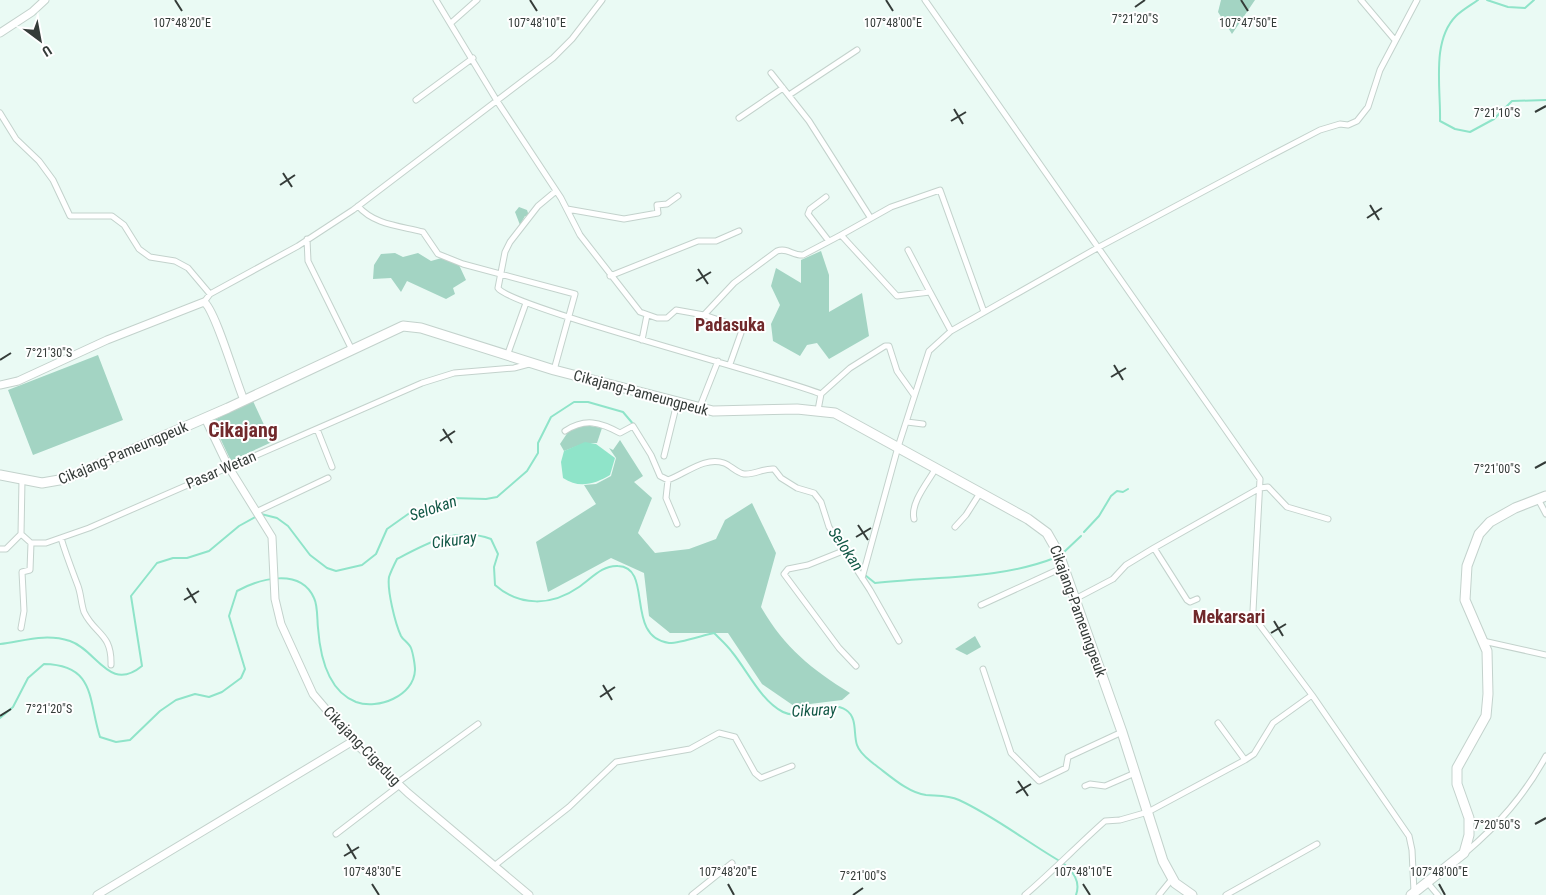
<svg xmlns="http://www.w3.org/2000/svg" width="1546" height="895" viewBox="0 0 1546 895" font-family="'Roboto Condensed',sans-serif">
<style>
.green{fill:#a3d4c3}
.water{fill:#8fe4c9}
.lines{fill:none;stroke-linecap:round;stroke-linejoin:round}
.stream{stroke:#8fe4c9;stroke-width:2}
.minor-casing{stroke:#c3d2cc;stroke-width:7}
.tertiary-casing{stroke:#c3d2cc;stroke-width:9}
.primary-casing{stroke:#c3d2cc;stroke-width:11}
.minor{stroke:#fff;stroke-width:5}
.tertiary{stroke:#fff;stroke-width:7}
.primary{stroke:#fff;stroke-width:9}
.ticks{fill:none;stroke:#353c39;stroke-width:2}
.labels{text-anchor:middle;dominant-baseline:central;stroke-width:4;stroke-linejoin:round;paint-order:stroke}
.street-label{font-size:15px;fill:#353c39;stroke:#fff}
.water-label{font-size:16px;font-style:italic;fill:#125846;stroke:#fff}
.quarter-label{font-size:18px;font-weight:bold;fill:#70292b;stroke:#fff}
.district-label{font-size:20px;font-weight:bold;fill:#70292b;stroke:#fff}
.ticks-label{font-size:12px;text-anchor:middle;fill:#353c39;stroke:#fff;stroke-width:4;stroke-linejoin:round;paint-order:stroke}
</style>
<rect width="100%" height="100%" fill="#eafaf4"/>
<!-- green -->
<path class="green" d="M1221,0h34l-23,34 -14,-22z
M519,207l8,3 2,6h-4l-5,9 -5,-13z
M821,251l8,24v37l33,-19 7,43 -40,23 -12,-16 -10,2 -7,11 -27,-15 -2,-17 9,-19 -9,-19 5,-18 25,15v-23z
M395,253l8,4 15,-4 13,8 14,-4 14,8 7,15 -13,8 2,6 -9,5 -39,-18 -6,11 -10,-14 -18,1 1,-14 7,-11z
M98,355l25,65 -90,35 -25,-65z
M253,401l19,41 -41,19 -19,-40z
M585,425l17,3 -5,15h-12l-21,8 -4,-7 10,-15z
M620,440l23,36 -9,6 18,16 -14,35 17,20 34,-4 27,-10 9,-19 27,-17 24,50 -15,54c23,40 50,62 89,86l-8,7 -48,6 -32,-22 -34,-51h-58l-21,-17 -5,-43 -33,-15 -63,34 -12,-50 60,-38 -12,-19 12,-1 15,-8 5,-18 -7,-10 4,2z
M975,636l6,11 -14,8 -12,-6z"/>
<!-- water -->
<path class="water" d="M585,442l11,2 19,14 -5,17c-15,9 -31,14 -47,3l-2,-16 3,-11z"/>
<g class="lines">
<!-- stream -->
<path class="stream" d="M1478,0c-7,5 -16,10 -22,16 -25,25 -15,73 -16,105l15,8 15,3 24,-13 18,-18 34,-1
M1487,0l21,7 17,1 9,-8
M261,514l16,4 11,8 22,29 17,13 9,3 26,-6 14,-11 11,-25 24,-17 41,-14 34,1 11,-2 30,-26 11,-18v-10l13,-26 23,-15h14l35,10 11,13
M1084,532l15,-16 12,-20 6,-5 6,1 5,-3
M1063,553l18,-17
M865,575l10,8c61,-7 125,-3 182,-26
M0,644c24,-3 45,-11 70,-3 27,9 39,52 72,25l-11,-70 26,-33 16,-5h14l22,-7 30,-25 18,-10
M0,718l13,-11 15,-29 16,-14c52,1 44,36 56,73l16,5 14,-2 30,-29 16,-11 19,-6 14,3 13,-5 19,-14 4,-9 -16,-53 8,-25c22,-12 63,-24 77,7 4,8 3,22 4,30 2,27 10,63 38,74 22,8 58,-6 59,-32 0,-5 -2,-17 -4,-22 -2,-5 -8,-8 -10,-12 -6,-13 -14,-46 -12,-59 2,-6 5,-12 8,-18 30,-16 60,-33 94,-20l7,15 -4,13 1,18c25,22 57,21 84,2 12,-8 23,-22 39,-21 36,1 6,71 51,77 7,1 35,-8 45,-10 6,6 13,12 18,19 15,18 29,49 51,60 21,10 44,-15 63,-2 12,8 7,24 11,35 3,9 11,14 17,19 15,11 34,29 52,31 12,1 22,0 33,5 37,17 69,43 104,63 10,9 18,18 13,32"/>
<defs>
<path id="minor" d="M436,0l61,101 64,97 19,37 60,77 17,6h10l9,-8 28,5 30,-32 43,-32c10,-4 16,5 26,4l38,-20
M925,0l335,479 -7,132 3,9 56,75 97,141 3,14 2,42
M1361,0l33,39
M451,23l26,-23
M771,73l38,48 61,96
M789,95l68,-45
M416,100l57,-42
M0,113l16,26 23,22 14,19 17,36h42l12,9 15,24 11,8 25,4 13,7 22,26
M739,118l44,-30
M556,191l-18,15 -28,36 -5,10 -7,36c11,19 280,88 323,106
M826,197l-16,12 -2,5 20,26
M358,206c16,19 43,20 65,26l15,22 25,10 112,30 -21,76
M567,209l57,10 34,-6 -1,-8 10,-1 11,-8
M307,239l1,22 44,89
M908,250l22,42
M610,276l88,-35h18l23,-10
M204,302l6,-8 88,-48 55,-36 200,-152 19,-19 30,-39
M704,315l36,12 1,6 -11,31
M951,331l-21,-39 -33,4 -56,-61 50,-28 49,-17 44,122
M642,340l5,-25
M507,356l19,-53
M699,409l19,-48
M818,410l3,-16 29,-26 35,-22h4l8,25 17,24
M907,422l16,2
M317,429l15,38
M565,431c20,-13 35,-9 55,2l13,-7 18,29 9,21 8,4c17,-6 37,-24 56,-17 6,2 13,10 20,11 11,1 19,-6 30,-5l7,9 16,10 17,5 7,9 8,25 41,63 29,51
M664,456l13,-53
M22,480l-1,54 10,9h15l43,-15 333,-145 32,-10 60,-5 15,-4
M668,480l-2,18 11,26
M1538,499l8,15
M256,512l72,-34
M914,519c-4,-16 14,-37 22,-51
M955,527l11,-12 14,-22
M61,538c5,17 11,32 17,48 3,8 3,17 6,26 11,23 28,21 27,53
M1154,548l33,52 3,2 7,-3
M0,549h6l15,-15
M843,551l-35,14 -20,4 -4,5 55,74 17,18
M862,578l36,-131 31,-96 22,-20 148,-84 169,-90 52,-27 20,-6 8,1 9,-4 11,-14 12,-37 37,-70
M1075,599l38,-20 13,-14 28,-17 106,-60 8,-1 19,20 41,12
M981,605l83,-38
M21,628l3,-17 -2,-39 8,-2 1,-27
M1483,641l63,14
M983,669l28,84 28,28 27,-13 2,-11 54,-25
M1218,723l27,37
M397,783l81,-59
M1085,786l5,-2 15,2 30,-13
M336,834l64,-49
M1465,853c34,-29 59,-57 81,-97
M494,866l75,-59 47,-45 74,-13 29,-16 16,4 20,36 6,5 31,-12
M1427,882l11,13
M692,895l40,-32
M1025,895c28,-24 53,-50 80,-74l15,-1 28,-8 97,-52 9,-6 19,-31 39,-28
M1159,895l13,-16
M1226,895l91,-51"/>
<path id="tertiary" d="M0,33l32,-21 13,-12
M0,385l18,-4 89,-41 97,-38c11,7 32,80 40,98
M205,418l23,48 44,71 3,62 6,25 32,70 40,47 55,52 121,102
M97,895l256,-154"/>
<path id="primary" d="M0,475l42,8 23,-4 163,-71 175,-82 18,2 133,42 159,41 84,-2 38,4 193,106 19,14 12,21 63,178 41,129 12,22 17,12
M1411,895l53,-42 5,-18v-17l-12,-34v-16l29,-52 2,-22 -1,-43 -22,-51 2,-34 12,-32 11,-12 25,-14 31,-12"/>
</defs>
<!-- minor casing -->
<use href="#minor" class="minor-casing"/>
<!-- tertiary casing -->
<use href="#tertiary" class="tertiary-casing"/>
<!-- primary casing -->
<use href="#primary" class="primary-casing"/>
<!-- minor -->
<use href="#minor" class="minor"/>
<!-- tertiary -->
<use href="#tertiary" class="tertiary"/>
<!-- primary -->
<use href="#primary" class="primary"/>
</g>
<!-- ticks -->
<path class="ticks" d="M175,0l7,11M530,0l7,11M886,0l7,11M1241,0l7,11M1135,7l10,-7M954,109l9,15M1535,112l11,-6M951,121l15,-9M283,173l9,14M280,185l15,-10M1370,205l9,15M1367,218l15,-10M698,269l10,15M696,281l15,-9M0,360l11,-7M1114,365l9,15M1111,377l15,-9M443,429l9,14M440,441l15,-10M1535,468l11,-6M858,525l10,15M856,537l15,-9M187,588l9,15M184,600l15,-9M1274,621l9,15M1271,633l15,-9M603,685l9,15M600,697l15,-10M0,716l11,-7M1018,781l10,15M1016,793l15,-9M1535,824l11,-6M347,844l9,15M344,856l15,-9M372,884l7,11M728,884l6,11M1083,884l7,11M1439,884l6,11M853,895l10,-7"/>
<g class="labels">
<!-- street labels -->
<g class="street-label">
<text transform="translate(641 393) rotate(15)">Cikajang-Pameungpeuk</text>
<text transform="translate(123 453) rotate(-23)">Cikajang-Pameungpeuk</text>
<text transform="translate(221 470) rotate(-23)">Pasar Wetan</text>
<text transform="translate(1078 611) rotate(70)">Cikajang-Pameungpeuk</text>
<text transform="translate(362 746) rotate(46)">Cikajang-Cigedug</text>
</g>
<!-- water labels -->
<g class="water-label">
<text transform="translate(433 508) rotate(-19)">Selokan</text>
<text transform="translate(454 540) rotate(-8)">Cikuray</text>
<text transform="translate(846 549) rotate(56)">Selokan</text>
<text transform="translate(814 710) rotate(-3)">Cikuray</text>
</g>
<!-- quarter labels -->
<g class="quarter-label">
<text x="730" y="324">Padasuka</text>
<text x="1229" y="616">Mekarsari</text>
</g>
<!-- district labels -->
<g class="district-label">
<text x="243" y="430">Cikajang</text>
</g>
</g>
<g class="ticks-label">
<text x="1135" y="23">7°21'20"S</text>
<text x="182" y="27">107°48'20"E</text>
<text x="537" y="27">107°48'10"E</text>
<text x="893" y="27">107°48'00"E</text>
<text x="1248" y="27">107°47'50"E</text>
<text x="1497" y="117">7°21'10"S</text>
<text x="49" y="357">7°21'30"S</text>
<text x="1497" y="473">7°21'00"S</text>
<text x="49" y="713">7°21'20"S</text>
<text x="1497" y="829">7°20'50"S</text>
<text x="372" y="876">107°48'30"E</text>
<text x="728" y="876">107°48'20"E</text>
<text x="1083" y="876">107°48'10"E</text>
<text x="1439" y="876">107°48'00"E</text>
<text x="863" y="880">7°21'00"S</text>
</g>
<!-- north arrow -->
<g transform="translate(40 40) rotate(148)" stroke="#ffffff" stroke-width="4" paint-order="stroke">
<path d="M0-4L9 19L0 12L-9 19Z" fill="#353c39"/>
<text y="-8" font-size="14" font-weight="bold" text-anchor="middle" fill="#353c39">U</text>
</g>
</svg>
